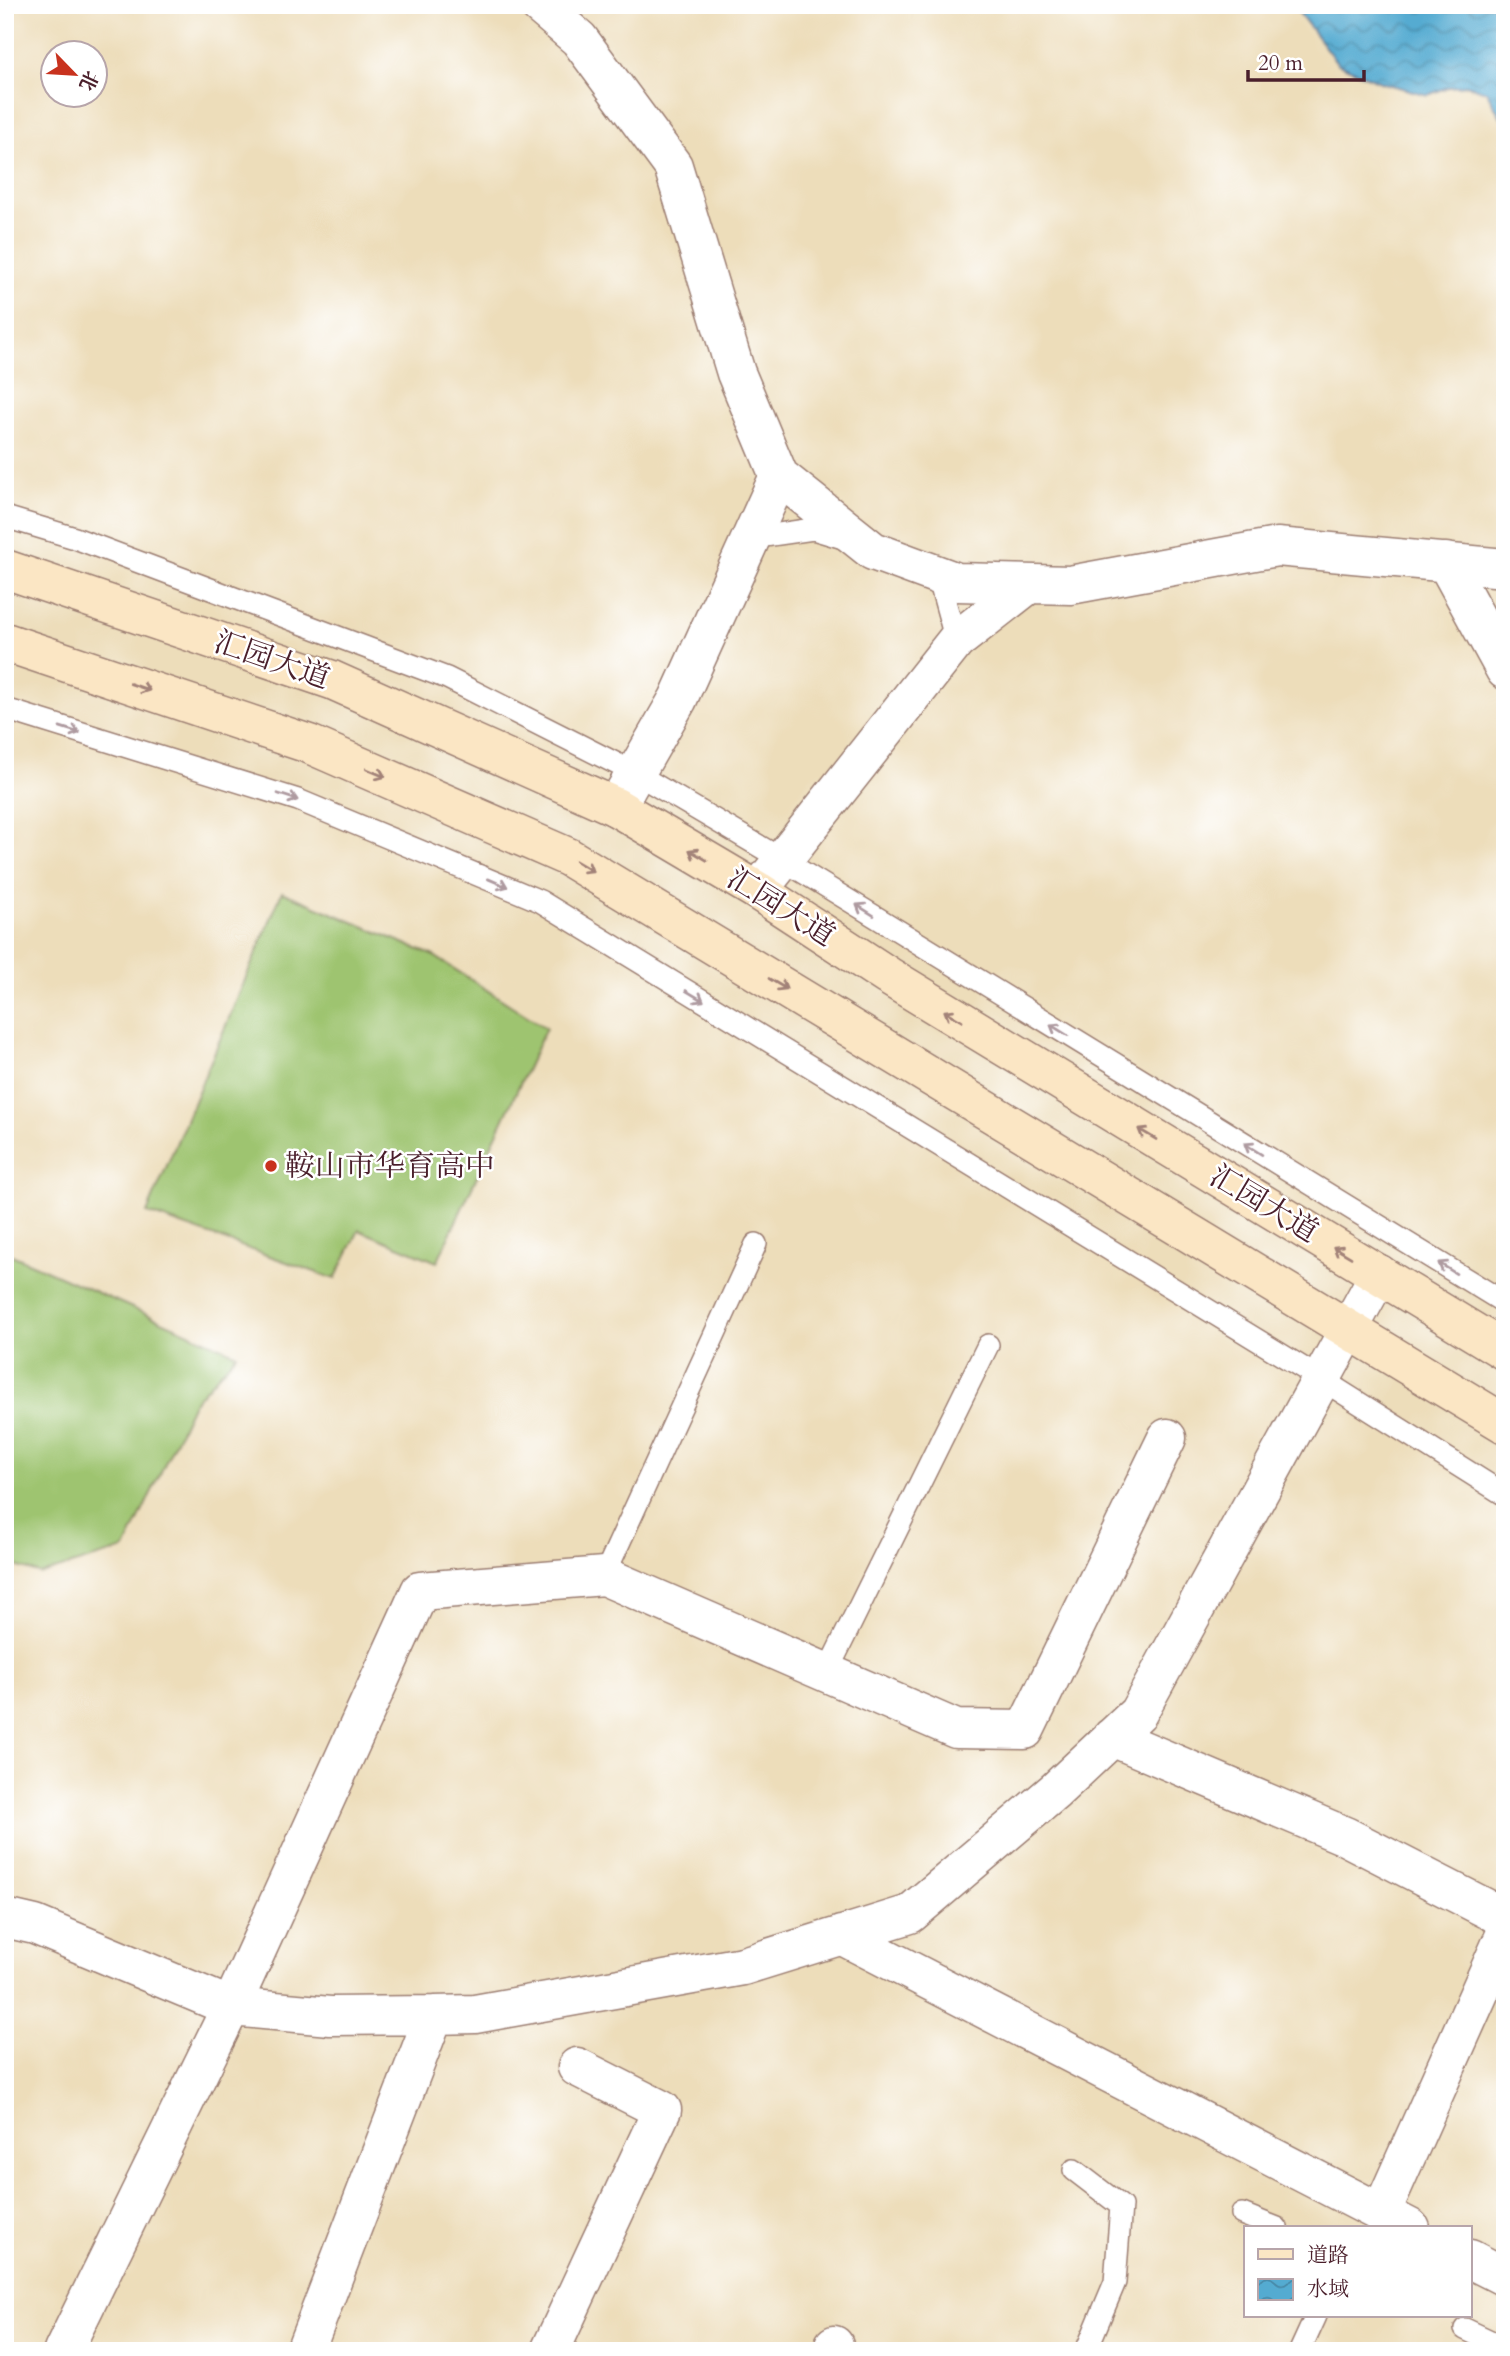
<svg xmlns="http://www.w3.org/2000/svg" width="1510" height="2356" viewBox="0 0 1510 2356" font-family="Cardo,'Noto Serif SC',serif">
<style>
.pitch{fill:#9ec46f;stroke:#74724d;stroke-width:2}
.water{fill:url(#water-waves);stroke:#4f657e;stroke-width:2}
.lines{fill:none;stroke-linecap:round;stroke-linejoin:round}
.service-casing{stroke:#9c7e72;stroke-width:24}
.minor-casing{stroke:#9c7e72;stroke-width:41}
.secondary-casing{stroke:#9c7e72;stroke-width:41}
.service{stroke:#fff;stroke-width:21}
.minor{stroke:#fff;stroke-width:38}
.secondary{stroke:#fbe6c4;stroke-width:38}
.oneway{stroke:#a28278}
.oneway2{stroke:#ae9aa0}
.poi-dot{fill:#c8321e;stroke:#fff;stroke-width:2.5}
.labels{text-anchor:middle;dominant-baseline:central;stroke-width:5;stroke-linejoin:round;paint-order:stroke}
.street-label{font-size:30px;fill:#4a1f2b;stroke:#fff}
.poi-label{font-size:30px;fill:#4a1f2b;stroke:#fff;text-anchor:start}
</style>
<defs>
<pattern id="water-waves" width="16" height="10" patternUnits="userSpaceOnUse" patternTransform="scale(1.75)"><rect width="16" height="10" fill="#54abd1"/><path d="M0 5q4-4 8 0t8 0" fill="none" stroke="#488baa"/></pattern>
</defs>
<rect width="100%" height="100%" fill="#fff"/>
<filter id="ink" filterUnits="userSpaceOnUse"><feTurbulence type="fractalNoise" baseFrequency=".0143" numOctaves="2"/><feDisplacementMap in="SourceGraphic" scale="14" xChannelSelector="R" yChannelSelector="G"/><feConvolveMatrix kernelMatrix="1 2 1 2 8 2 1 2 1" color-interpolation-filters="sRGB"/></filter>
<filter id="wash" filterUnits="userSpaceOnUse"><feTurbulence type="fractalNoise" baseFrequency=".00686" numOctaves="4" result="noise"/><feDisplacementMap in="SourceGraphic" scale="28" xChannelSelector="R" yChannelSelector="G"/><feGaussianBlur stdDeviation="1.57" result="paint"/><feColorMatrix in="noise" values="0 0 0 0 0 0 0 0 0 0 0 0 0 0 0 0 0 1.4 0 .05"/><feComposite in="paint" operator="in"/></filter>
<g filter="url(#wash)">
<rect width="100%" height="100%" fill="#edddba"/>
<!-- pitch -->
<path class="pitch" d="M282,892l152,64 112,72 -109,234 -78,-32 -24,49 -188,-66z
M5,1252l232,102 -44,49 -68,146 -84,25 -28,-9 -8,2z"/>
<!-- water -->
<path class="water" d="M1293,5h212v119l-19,-33 -20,-6 -18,2 -20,8 -45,-12 -45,-19z"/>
</g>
<g filter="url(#ink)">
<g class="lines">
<defs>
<path id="service" d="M5,517l70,21 372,140 188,95 148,87 722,443
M751,538l62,-9 30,9
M934,574l4,2 18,65
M5,709l293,91 242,101 781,478 184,116
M604,1576l152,-332
M827,1672l161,-327
M1074,2170l47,36 -6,76 -29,69
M1242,2214l35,14
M1465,2329l40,19
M1300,2351l16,-35"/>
<path id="minor" d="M539,5l40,34 94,127 63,207 43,103 94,75 84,31 113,3 207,-38 228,21
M1446,562l59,108
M616,807l62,-108 101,-223
M758,891l198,-250 73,-57
M1112,1737l233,99 160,82
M5,1918l30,7 196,82 99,9 104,-1 41,-1 268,-48 167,-52 145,-123 83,-78 241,-439
M841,1935l569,293
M1381,2213l124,-278
M1470,2259l35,18
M63,2351l168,-344 189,-416 184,-15 352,153 69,1 142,-292
M305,2351l129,-336
M550,2351l112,-241 -85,-43
M832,2351l2,-6"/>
<path id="secondary" d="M5,569l327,111 284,127 142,84 130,85 617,375
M5,642l304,102 259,113 937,567"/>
</defs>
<!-- service casing -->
<use href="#service" class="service-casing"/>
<!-- minor casing -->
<use href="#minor" class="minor-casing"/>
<!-- secondary casing -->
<use href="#secondary" class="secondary-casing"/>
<!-- service -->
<use href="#service" class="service"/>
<!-- minor -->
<use href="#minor" class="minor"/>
<!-- secondary -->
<use href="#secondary" class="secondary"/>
</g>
<!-- one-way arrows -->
<defs><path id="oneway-shaft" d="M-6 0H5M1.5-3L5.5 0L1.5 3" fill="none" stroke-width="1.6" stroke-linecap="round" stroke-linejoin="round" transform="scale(1.75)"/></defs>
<g class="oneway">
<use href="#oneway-shaft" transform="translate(140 687) rotate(19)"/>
<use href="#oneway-shaft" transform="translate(376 773) rotate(23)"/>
<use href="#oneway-shaft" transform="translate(698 855) rotate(-149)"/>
<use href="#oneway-shaft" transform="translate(584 866) rotate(31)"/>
<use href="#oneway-shaft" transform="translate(778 984) rotate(31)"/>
<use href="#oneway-shaft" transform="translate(953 1016) rotate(-149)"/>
<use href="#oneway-shaft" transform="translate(1147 1134) rotate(-149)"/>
<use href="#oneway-shaft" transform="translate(1342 1252) rotate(-149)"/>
</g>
<g class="oneway2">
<use href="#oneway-shaft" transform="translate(70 730) rotate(17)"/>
<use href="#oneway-shaft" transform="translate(288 797) rotate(18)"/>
<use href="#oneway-shaft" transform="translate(498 883) rotate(23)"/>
<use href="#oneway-shaft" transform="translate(865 910) rotate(-148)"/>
<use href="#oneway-shaft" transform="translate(695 996) rotate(31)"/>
<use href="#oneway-shaft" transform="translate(1059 1030) rotate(-148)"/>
<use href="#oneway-shaft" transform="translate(1253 1149) rotate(-148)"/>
<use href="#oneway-shaft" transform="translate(1447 1268) rotate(-148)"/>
</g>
</g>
<!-- markers -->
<circle class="poi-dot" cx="271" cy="1166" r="7"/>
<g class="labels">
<!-- street labels -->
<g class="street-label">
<text transform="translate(272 660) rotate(19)">汇园大道</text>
<text transform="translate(781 907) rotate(32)">汇园大道</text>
<text transform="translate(1264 1204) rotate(31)">汇园大道</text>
</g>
<!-- poi labels -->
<g class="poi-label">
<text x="285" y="1166">鞍山市华育高中</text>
</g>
</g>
<!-- margin -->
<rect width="1510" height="2356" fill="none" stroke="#fff" stroke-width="28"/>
<!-- legend -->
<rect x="1244" y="2226" width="228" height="91" fill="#ffffff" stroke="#b7a5aa" stroke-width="2"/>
<rect x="1258" y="2249" width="35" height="10" fill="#fbe6c4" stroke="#b7a5aa" stroke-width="2"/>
<text x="1307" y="2262" font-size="21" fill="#4a1f2b">道路</text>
<rect x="1258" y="2279" width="35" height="21" fill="url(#water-waves)" stroke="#b7a5aa" stroke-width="2"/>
<text x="1307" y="2296" font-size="21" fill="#4a1f2b">水域</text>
<!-- north arrow -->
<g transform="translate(74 74) rotate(115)"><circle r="33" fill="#ffffff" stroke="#b7a5aa" stroke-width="2"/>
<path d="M0-5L12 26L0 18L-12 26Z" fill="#c8321e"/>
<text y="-10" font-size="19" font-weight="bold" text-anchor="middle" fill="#4a1f2b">北</text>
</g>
<!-- scale -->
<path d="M1248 70v10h116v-10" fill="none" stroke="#4a1f2b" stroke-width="3.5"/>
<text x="1258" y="70" font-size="21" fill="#4a1f2b" stroke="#ffffff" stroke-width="5" paint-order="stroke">20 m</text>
</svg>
